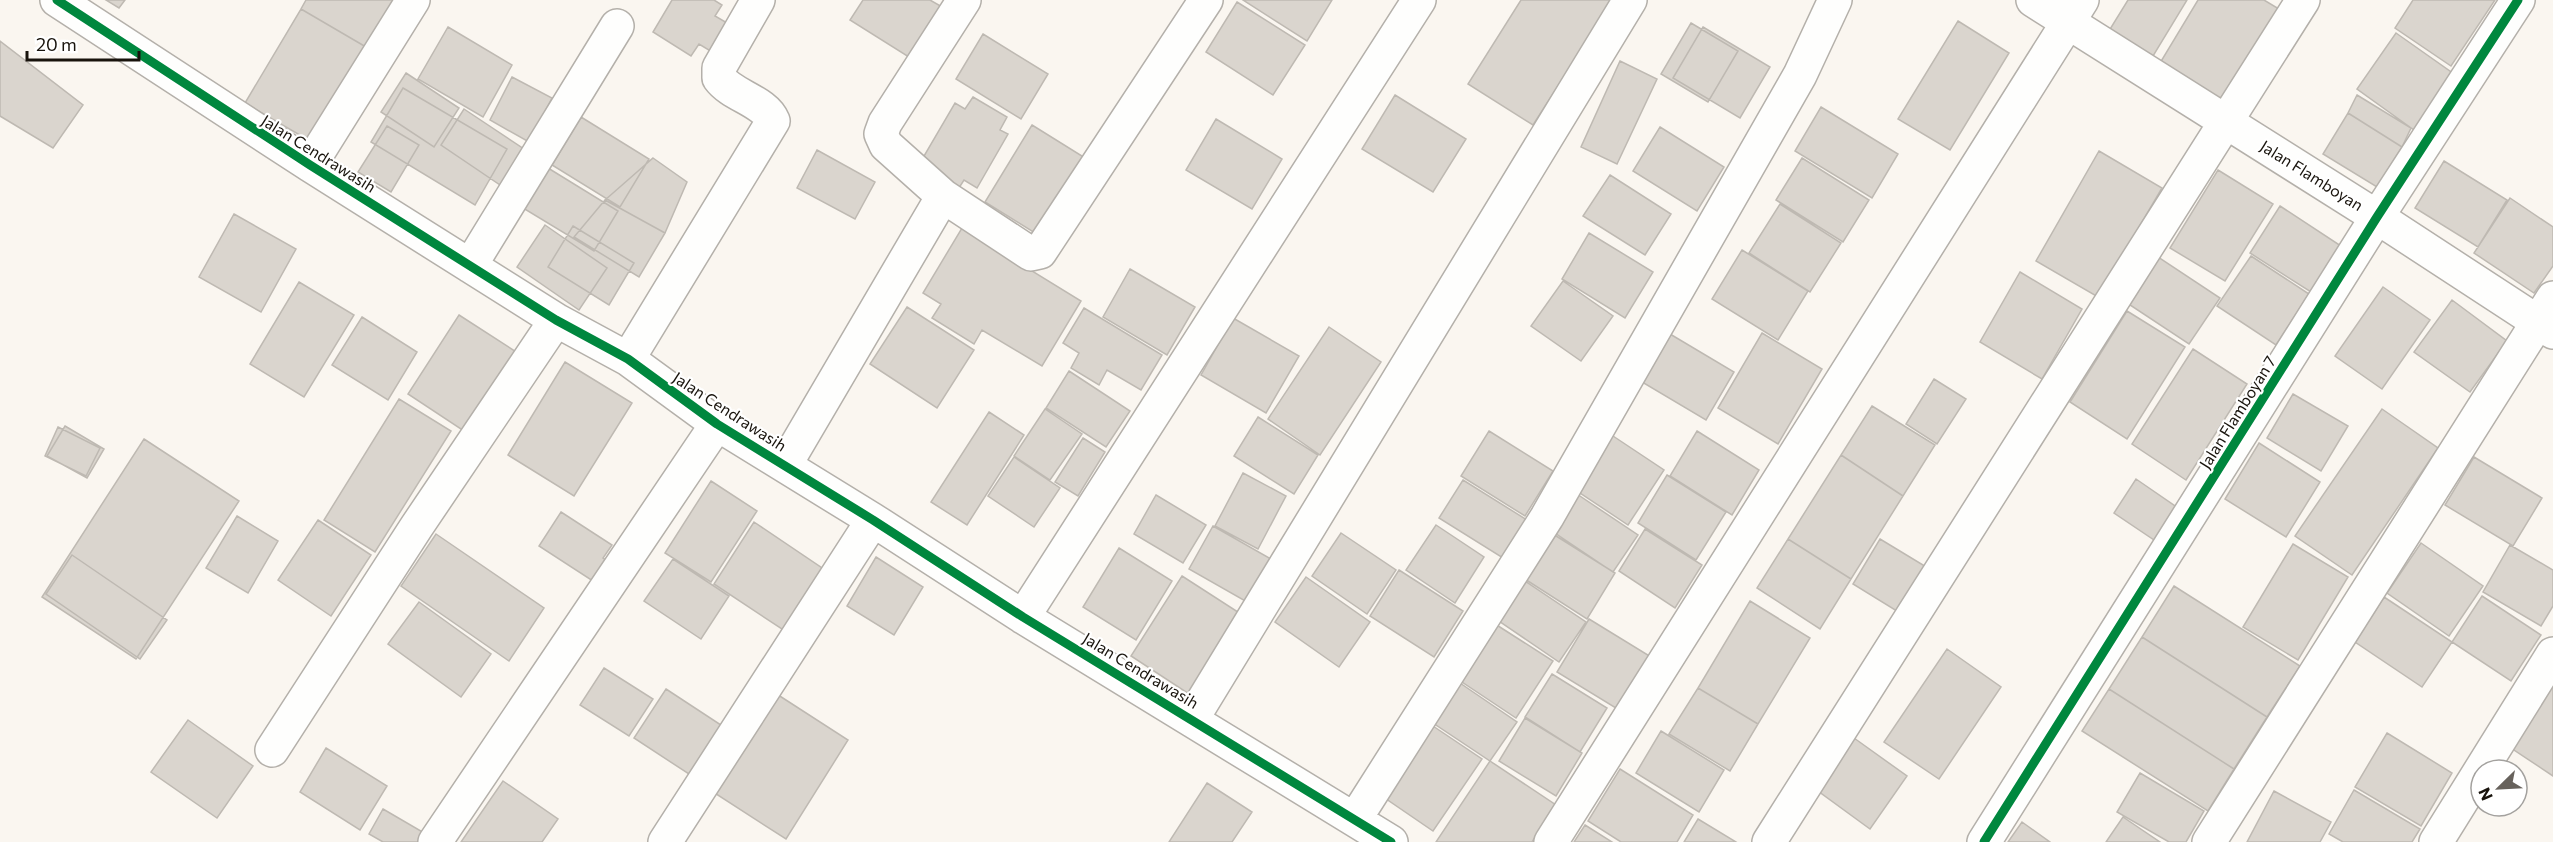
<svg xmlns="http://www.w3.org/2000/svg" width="2553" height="842" viewBox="0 0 2553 842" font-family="Commissioner,sans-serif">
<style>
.building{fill:#dad5ce;stroke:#beb9b2;stroke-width:1.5}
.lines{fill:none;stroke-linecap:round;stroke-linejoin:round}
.minor-casing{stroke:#b4b0aa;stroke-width:36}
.minor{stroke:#fefefd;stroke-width:33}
.cycleway-casing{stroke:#fff;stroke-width:13}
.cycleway{stroke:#00873e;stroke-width:9}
.labels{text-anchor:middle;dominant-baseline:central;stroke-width:4.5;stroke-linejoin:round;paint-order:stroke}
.street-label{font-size:16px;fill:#18130c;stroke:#fff}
</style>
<rect width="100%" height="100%" fill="#faf6f0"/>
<!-- building -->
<path class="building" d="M106,0h19l-6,8z
M306,0h88l-28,47 -65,-38z
M672,0h42l8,5 -7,11 19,11 -17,28 -18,-11 -8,12 -38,-24z
M863,0h67l14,8 -32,51 -62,-39z
M1243,0h89l-25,41z
M1521,0h92l-80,125 -65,-41z
M2128,0h59l-37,61 -43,-27z
M2198,0h66l15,9 -55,93 -64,-39z
M2413,0h82l-44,66 -56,-38z
M1237,2l68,43 -32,50 -67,-43z
M301,9l65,38 -56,94 -65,-38z
M1958,21l51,32 -59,97 -52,-31z
M1691,23l47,28 -30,51 -47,-28z
M448,27l64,38 -29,52 -65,-38z
M1703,27l67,40 -30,51 -67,-40z
M2396,33l58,41 -40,56 -57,-41z
M983,34l65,40 -27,45 -65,-40z
M0,41l83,64 -30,43 -53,-32z
M1620,61l37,18 -40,85 -36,-17z
M406,73l53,35 -25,39 -53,-35z
M512,77l40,21 -23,44 -39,-22z
M403,88l104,61 -32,56 -104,-63z
M1395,95l71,44 -33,53 -71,-43z
M2357,95l54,33 -9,19 -54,-34z
M973,97l34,20 -7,13 8,4 -31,54 -13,-8 -7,11 -40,-23 38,-65 10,6z
M1821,107l77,47 -26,44 -77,-47z
M464,109l66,44 -24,36 -65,-44z
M2348,113l54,34 -25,40 -54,-33z
M581,117l68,42 -29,48 -68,-42z
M1216,119l66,40 -30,50 -66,-39z
M1032,125l58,36 -47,77 -58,-36z
M387,126l32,19 -28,47 -33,-20z
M1660,127l64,40 -27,44 -64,-40z
M817,150l58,32 -20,37 -58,-31z
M2099,151l63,37 -64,109 -62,-36z
M653,158l34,24 -22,51 -60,-33z
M1802,158l67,42 -26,42 -67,-42z
M2444,161l63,39 -29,47 -63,-39z
M548,168l70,43 -24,40 -71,-43z
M2218,170l55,34 -48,77 -55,-33z
M1610,175l61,39 -26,41 -62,-39z
M2510,198l43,29v39l-19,27 -60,-40z
M605,200l60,33 -26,44 -65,-40z
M1780,204l61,39 -31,49 -61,-39z
M2280,206l61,40 -30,46 -61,-39z
M234,214l62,35 -35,63 -62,-35z
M545,225l62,43 -28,42 -62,-43z
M573,226l61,37 -25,42 -61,-38z
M962,228l119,73 -39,65 -60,-36 -8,14 -42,-26 9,-14 -18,-11z
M1589,233l64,39 -28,46 -63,-39z
M1742,250l66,41 -30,49 -66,-41z
M2152,253l68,45 -31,46 -68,-45z
M2251,256l58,38 -33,51 -59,-39z
M1130,269l65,38 -28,48 -64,-38z
M2020,272l62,37 -40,70 -62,-37z
M1563,281l50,35 -32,45 -50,-35z
M299,282l55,33 -50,82 -54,-33z
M2383,287l47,33 -48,69 -47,-33z
M2452,300l55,41 -37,51 -56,-40z
M907,307l67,43 -37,58 -67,-44z
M1084,308l78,47 -21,35 -34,-20 -8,15 -28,-17 8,-15 -16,-10z
M2127,311l58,36 -58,92 -57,-37z
M459,315l65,42 -51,80 -65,-43z
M362,317l55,35 -29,48 -56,-35z
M1233,318l66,38 -33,57 -65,-38z
M1329,327l52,35 -61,93 -52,-36z
M1762,333l60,36 -44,75 -60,-36z
M1670,334l64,38 -28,48 -64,-38z
M2193,349l54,35 -61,96 -54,-36z
M565,362l67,41 -58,93 -66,-41z
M1069,371l61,40 -24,36 -60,-39z
M1934,379l32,20 -29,45 -31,-20z
M2293,394l55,32 -27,45 -54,-33z
M399,399l52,32 -76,121 -51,-32z
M1872,406l63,39 -32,51 -62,-41z
M1045,409l37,25 -32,46 -36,-24z
M2382,409l56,39 -86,127 -57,-39z
M989,412l35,23 -57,90 -36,-23z
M1258,417l60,38 -24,39 -60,-38z
M65,426l39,23 -17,29 -40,-22z
M58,427l42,21 -14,28 -41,-20z
M1489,431l64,40 -28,45 -64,-40z
M1697,431l62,39 -27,45 -62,-39z
M1610,434l54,36 -36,55 -54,-36z
M1083,438l22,14 -27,44 -23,-14z
M144,439l95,62 -103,158 -94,-62z
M2259,443l61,39 -34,55 -61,-38z
M1841,455l62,41 -52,83 -63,-40z
M1014,457l46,31 -26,39 -46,-31z
M2474,457l68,41 -29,48 -68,-41z
M1243,473l43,23 -28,53 -43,-23z
M1667,475l59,37 -30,48 -58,-37z
M2136,479l45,31 -21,34 -46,-31z
M1463,480l64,40 -24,38 -64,-40z
M711,481l46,30 -46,71 -46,-29z
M1571,490l67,45 -25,37 -67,-45z
M1156,495l50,30 -23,38 -49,-29z
M561,512l51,33 -9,13 10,7 -14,20 -60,-39z
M237,516l41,25 -30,52 -42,-25z
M318,520l53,35 -40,61 -53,-36z
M754,522l74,50 -40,61 -74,-49z
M1436,525l48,32 -29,46 -49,-33z
M1213,526l58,33 -24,43 -58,-33z
M1545,529l70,44 -28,46 -70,-45z
M1645,529l57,36 -27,43 -56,-37z
M1341,533l55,37 -29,44 -55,-38z
M436,534l108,74 -35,53 -108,-75z
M1788,539l63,40 -31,50 -63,-41z
M1880,539l48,29 -28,45 -47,-29z
M2421,543l62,43 -34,50 -62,-43z
M2293,544l55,33 -50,83 -55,-33z
M2510,545l43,25v36l-12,20 -58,-34z
M1119,548l53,33 -36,59 -53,-33z
M72,555l95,65 -27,39 -94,-65z
M876,557l47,30 -29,48 -47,-29z
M673,559l56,37 -28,43 -57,-38z
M1399,570l64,41 -29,46 -64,-41z
M1182,576l59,38 -52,80 -58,-38z
M1306,577l64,45 -31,45 -64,-45z
M1519,577l67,45 -27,40 -66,-45z
M2174,586l126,80 -33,51 -125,-80z
M2482,596l59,39 -30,46 -59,-39z
M2384,597l68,45 -30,45 -67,-45z
M1750,601l60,37 -52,86 -60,-36z
M419,602l72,52 -30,43 -73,-53z
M1589,619l67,41 -32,53 -67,-41z
M1492,622l61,39 -37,57 -60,-40z
M2142,637l125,80 -33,52 -125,-80z
M1947,649l54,38 -62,92 -55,-37z
M604,668l49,31 -24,37 -49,-31z
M1552,674l55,34 -27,44 -55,-35z
M1457,681l60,41 -27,39 -60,-40z
M2553,684v92l-42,-28z
M1698,688l60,36 -28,47 -61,-37z
M666,689l58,38 -32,49 -58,-38z
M2109,689l125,80 -26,42 -126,-80z
M772,691l76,49 -62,99 -76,-49z
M1525,718l57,35 -26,43 -57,-35z
M188,720l65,46 -36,52 -66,-46z
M1427,722l55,37 -49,72 -54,-37z
M1661,731l63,39 -25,42 -63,-39z
M2387,733l65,40 -31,53 -66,-39z
M1854,738l53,38 -37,53 -52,-38z
M326,748l61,38 -27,44 -60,-38z
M1490,761l66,44 -24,37h-96z
M1620,769l73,46 -16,27h-56l-33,-21z
M2140,773l64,38 -18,31h-17l-52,-30z
M503,781l55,38 -16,23h-81z
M1207,783l45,29 -20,30h-63z
M2354,790l66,39 -8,13h-69l-14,-8z
M2274,791l57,31 -11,20h-73z
M383,809l43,25 -5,8h-38l-14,-8z
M2123,817l37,25h-54z
M1698,819l38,23h-52z
M2022,822l28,20h-42z
M1585,825l27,17h-38z"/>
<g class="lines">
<defs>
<path id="minor" d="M57,0l253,165 246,155 72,39 89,65 156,96 150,97 368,225
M2033,0l344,217 176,115
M310,165l103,-165
M943,196l-57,-51 -5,-11 4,-11 79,-123
M470,266l147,-240
M628,359l145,-238c-8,-20 -41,-25 -54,-43v-10l39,-68
M785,465l158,-269 88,58 9,-2 166,-252
M1023,617l396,-617
M1192,719l438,-719
M272,750l145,-224 139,-206
M1355,819l192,-302 253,-442 35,-75
M435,842l282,-418
M665,842l208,-322
M1551,842l531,-842
M1769,842l534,-842
M1984,842l393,-625 141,-217
M2209,842l344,-544
M2436,842l117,-188"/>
</defs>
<!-- minor casing -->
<use href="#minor" class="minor-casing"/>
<!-- minor -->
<use href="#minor" class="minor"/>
<defs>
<path id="cycleway" d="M57,0l253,165 246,155 72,39 89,65 156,96 150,97 368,225
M1984,842l393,-625 141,-217"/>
</defs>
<!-- cycleway casing -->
<use href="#cycleway" class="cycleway-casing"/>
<!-- cycleway -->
<use href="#cycleway" class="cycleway"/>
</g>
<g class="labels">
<!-- street labels -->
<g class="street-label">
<text transform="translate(319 153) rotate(32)">Jalan Cendrawasih</text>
<text transform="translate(2312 175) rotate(32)">Jalan Flamboyan</text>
<text transform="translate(730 411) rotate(33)">Jalan Cendrawasih</text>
<text transform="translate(2237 412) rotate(-58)">Jalan Flamboyan 7</text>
<text transform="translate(1141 670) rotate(31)">Jalan Cendrawasih</text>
</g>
</g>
<!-- north arrow -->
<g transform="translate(2499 788) rotate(246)"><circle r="28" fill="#ffffff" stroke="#a3a19e" stroke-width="1.5"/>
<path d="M0-4.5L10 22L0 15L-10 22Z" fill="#67625c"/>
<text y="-9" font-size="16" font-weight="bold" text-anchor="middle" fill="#18130c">N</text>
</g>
<!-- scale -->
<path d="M27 51v9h112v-9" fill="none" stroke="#18130c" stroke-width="3"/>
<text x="36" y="51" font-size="18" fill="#18130c" stroke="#ffffff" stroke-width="4.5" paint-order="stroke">20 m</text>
</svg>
